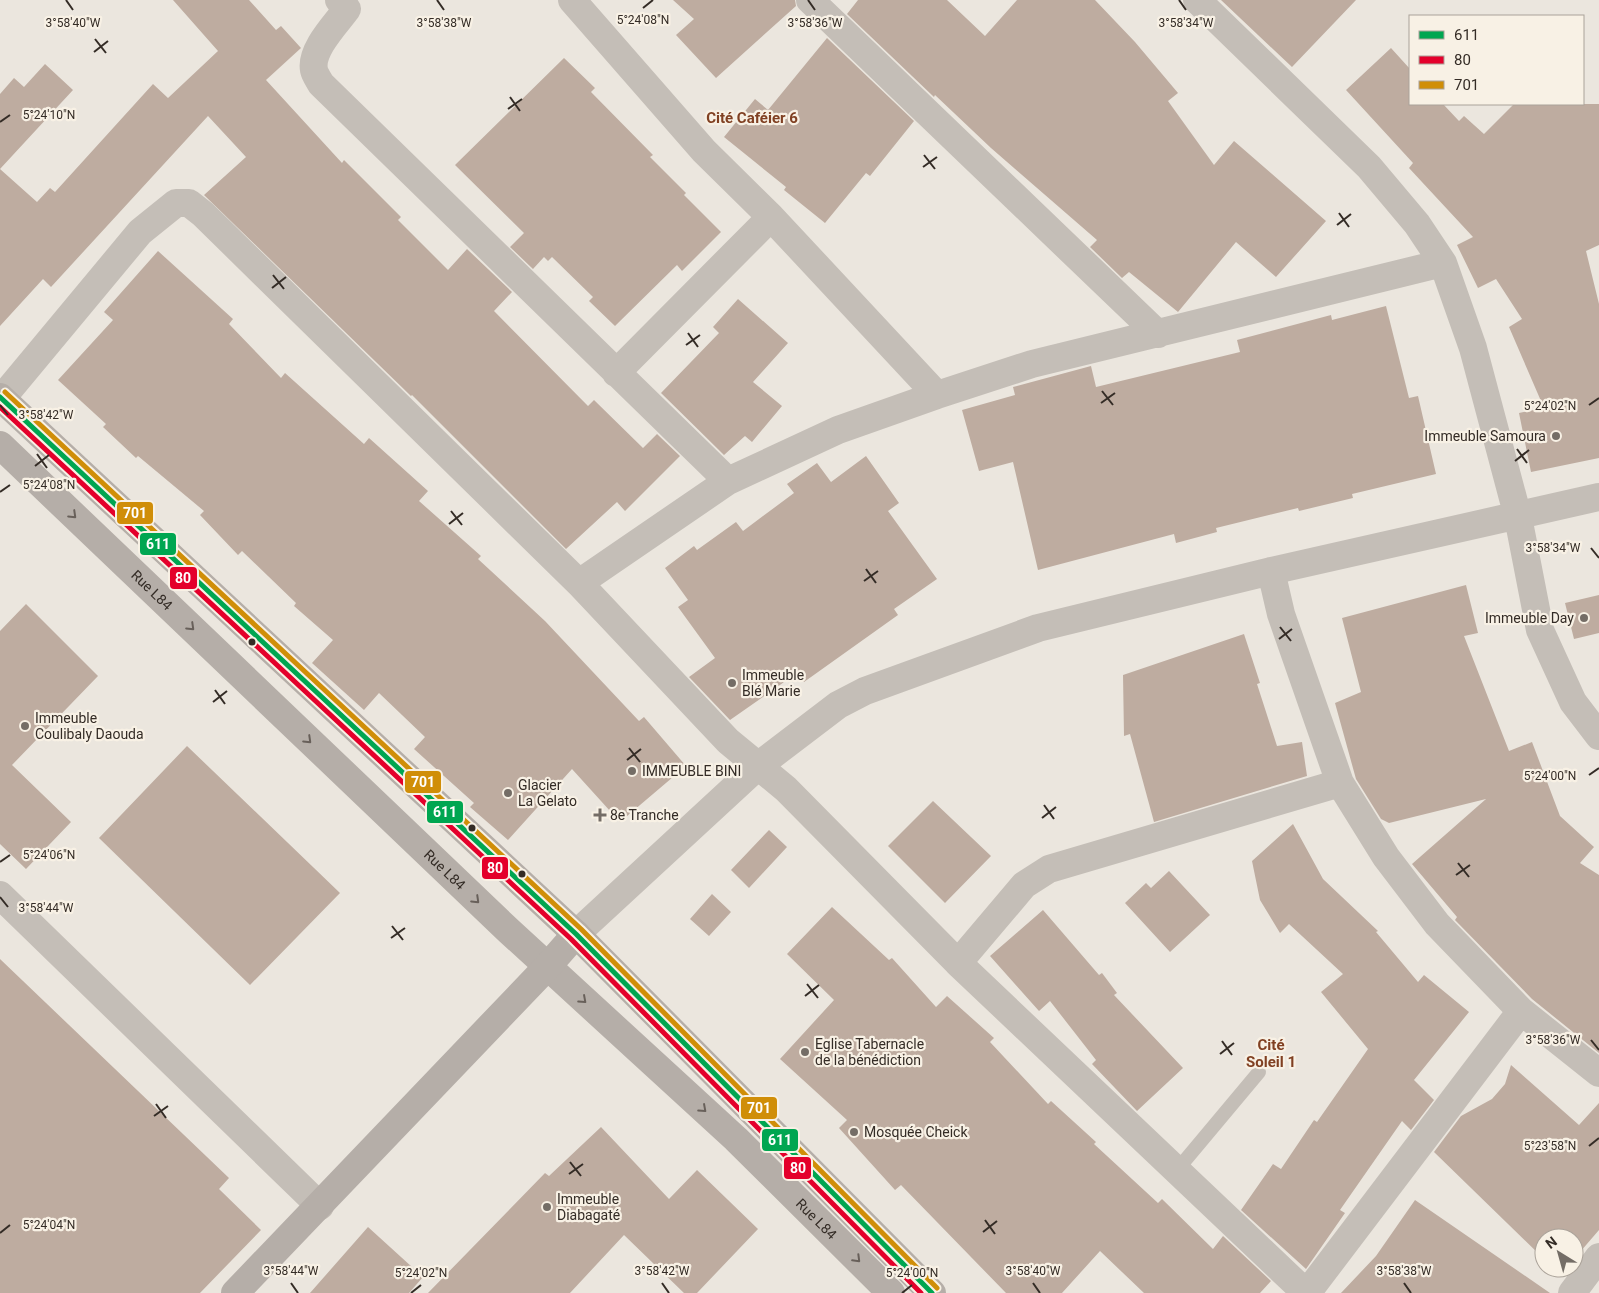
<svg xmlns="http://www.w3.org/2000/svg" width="1599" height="1293" viewBox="0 0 1599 1293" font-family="Roboto,sans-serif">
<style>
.building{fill:#beaca0}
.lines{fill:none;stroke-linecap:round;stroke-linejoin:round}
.lane{stroke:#c4beb7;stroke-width:14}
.street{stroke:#c4beb7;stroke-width:28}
.secondary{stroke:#b5aea8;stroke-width:28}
.bus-1-casing{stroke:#f8f1e5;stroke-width:9}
.bus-2-casing{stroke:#f8f1e5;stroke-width:9}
.bus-3-casing{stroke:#f8f1e5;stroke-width:9}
.bus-1{stroke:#00a651;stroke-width:5}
.bus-2{stroke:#e4002b;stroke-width:5}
.bus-3{stroke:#d08e08;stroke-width:5}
.oneway{stroke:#68605a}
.ticks{fill:none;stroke:#342c26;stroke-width:2}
.poi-dot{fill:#746d66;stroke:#f8f1e5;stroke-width:2}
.bus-dot{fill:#342c26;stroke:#f8f1e5;stroke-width:2}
.labels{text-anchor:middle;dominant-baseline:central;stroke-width:4.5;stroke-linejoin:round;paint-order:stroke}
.poi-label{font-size:14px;fill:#342c26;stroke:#f8f1e5;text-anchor:start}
.street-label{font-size:14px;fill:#342c26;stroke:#f8f1e5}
.neighbourhood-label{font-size:15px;font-weight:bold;fill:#804022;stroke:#f8f1e5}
.ticks-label{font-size:12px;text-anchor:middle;fill:#342c26;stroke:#f8f1e5;stroke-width:4.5;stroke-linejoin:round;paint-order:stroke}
.line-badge{stroke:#f8f1e5;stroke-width:2}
.badge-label{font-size:14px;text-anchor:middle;font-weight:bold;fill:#fff}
</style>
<rect width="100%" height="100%" fill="#ebe6de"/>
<!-- building -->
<path class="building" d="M173,0h76l27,30 5,-4 20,22 -35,32 76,83 2,-3 57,57 -3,3 50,50 19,-21 45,43 -18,19 94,95 6,-6 49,48 14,-14 23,22 -55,55 -8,-9 -51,47 -154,-154 -1,1 -207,-201 42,-38 -38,-41 -157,171 -8,-8 -43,47v-232l14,-16 10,9 21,-23 28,26 -73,79 37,33 13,-14 5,4 98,-108 15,14 50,-47z
M673,0h122l1,6 -80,72 -40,-43 18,-16z
M858,0h89l38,36 32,-36h78l40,42 43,51 -10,8 46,64 20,-24 92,80 -50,56 -40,-35 -58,70 -49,-40 -7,6 -32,-31 7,-7 -106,-92 -56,-53 -1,2 -87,-83z
M1221,0h135l-64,67z
M827,38l87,83 -44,55 -4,-3 -41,50 -41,-33 2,-3 -62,-50 31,-38 13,11z
M1391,48l19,21v35h33l16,17 5,-5 20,18 30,-30h85v141l-13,6 13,53v154l-68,14 -12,-59 25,-5 -35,-81 13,-8 -26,-40 -18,9 -21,-43 16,-8 -64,-69 4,-5 -67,-73z
M564,58l31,30 -4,4 62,63 -3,2 36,36 -2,2 37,37 -39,39 -5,-6 -62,61 -26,-25 4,-4 -41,-40 -4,4 -4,-4 -11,12 -23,-22 14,-14 -69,-68z
M158,251l75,68 -4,5 52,54 4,-5 79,71 5,-6 59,53 -9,10 62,55 -3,3 67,62 94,100 5,-4 42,49 -66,56 -48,-53 -64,71 -38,-33 4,-4 -60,-54 11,-12 -46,-44 -15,17 -52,-47 21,-23 -39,-34 2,-3 -54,-52 -4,4 -38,-40 4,-4 -66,-55 -2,2 -33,-31 3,-3 -48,-44 55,-60 -9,-8z
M738,299l50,44 -35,39 29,24 -30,36 -7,-6 -21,19 -63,-62 58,-60 -6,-6z
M1386,306l23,92 9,-2 18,78 -84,20 1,4 -54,13 -1,-3 -82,20 1,4 -41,11 -2,-9 -136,36 -25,-108 -34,9 -17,-61 53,-15 -2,-8 78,-21 5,21 144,-35 -3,-12 94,-25 1,5z
M866,456l33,47 -11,8 49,68 -43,30 4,6 -94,67 -7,-9 -67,47 -41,-43 26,-19 -37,-51 10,-7 -23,-32 29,-22 3,4 39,-28 7,9 51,-38 -7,-9 30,-21 14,19z
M1466,585l12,48 -14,3 45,115 23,-9 28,74 34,31 -14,16 19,12v178l-67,-54 -77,-79 2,-3 -45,-53 74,-65 -97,24 -8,-4 -25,-40 -21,-76 26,-11 -19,-74z
M1599,595v38l-25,6 -9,-36z
M26,604l72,72 -86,89 59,57 -45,47 -26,-25v-213z
M1244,634l16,49 -3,1 20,62 25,-4 5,34 -153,46 -24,-88 -6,2 -1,-61z
M187,746l153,147 -90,92 -151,-147z
M933,801l58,55 -46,47 -57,-57z
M1293,824l30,55 55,52 -2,1 42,50 6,-7 45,37 -55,68 20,20 -23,30 -9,-9 -62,89 5,3 -39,56 -65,-59 32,-46 8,5 33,-49 3,2 51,-73 -47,-57 22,-18 -54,-50 -9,9 -20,-33 -8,-39z
M769,830l18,17 -38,41 -18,-18z
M1169,871l41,44 -40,37 -45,-49 21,-20 5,5z
M712,894l19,18 -22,24 -19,-17z
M832,907l57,53 3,-2 44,49 11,-11 47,42 -4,4 58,62 3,-3 45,41 -2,2 64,59 4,-4 51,50 10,-13 48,45 -11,12h-116l-44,-42 -38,42h-56l-105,-108 -6,5 -56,-62 8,-8 -67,-61 54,-59 -47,-46z
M1043,910l56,65 3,-2 15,20 -3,2 69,73 -46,43 -45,-47 4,-4 -46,-59 -11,10 -49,-55z
M0,959l229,219 -10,11 42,41 -61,63h-200z
M1511,1065l68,60 20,-22v127l-25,29v-21h-30v21l-110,-107 27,-36 31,-17 13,-15z
M601,1127l68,72 28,-29 61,59 -61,64h-13l-60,-58 -54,58h-142l117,-120 4,3z
M1415,1200l135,93h-209l35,-37z
M368,1227l55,50 -14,16h-99z"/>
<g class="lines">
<!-- lane -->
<path class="lane" d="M1177,1170l82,-98"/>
<!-- street -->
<path class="street" d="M339,0l8,9c-11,15 -37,41 -33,61 1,5 5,10 7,14l407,397
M572,0l132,151 67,66 -155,156
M810,0l348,334
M1197,0l172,167 48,57 26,39 30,85 45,169 22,113 33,72 26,34
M771,217l166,178
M2,398l138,-166 36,-29h13l14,11 376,369 149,158 58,48 172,174 348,330
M1271,571l10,43 59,169 46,74 51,67 84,87 78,62
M579,583l149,-102 110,-51 99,-35 95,-31 411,-101
M0,895l320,311
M576,934l182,-168 80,-61 27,-14 173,-63 233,-57 328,-74
M958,963l66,-78 25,-16 291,-86
M1307,1293l214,-282
M1572,1293l27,-36"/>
<!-- secondary -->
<g class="secondary">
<path d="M0,397l576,537 356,359"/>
<path id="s1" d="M0,445l509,486 227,208 155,154"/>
<path d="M235,1293l312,-326 29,-33"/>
</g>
<defs>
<path id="bus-1" d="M0,397l576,537 356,359"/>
<path id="bus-2" d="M0,407l571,532 350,354"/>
<path id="bus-3" d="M5,392l576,537 356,359"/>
</defs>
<!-- bus-1 casing -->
<use href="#bus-1" class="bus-1-casing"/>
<!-- bus-2 casing -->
<use href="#bus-2" class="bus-2-casing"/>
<!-- bus-3 casing -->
<use href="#bus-3" class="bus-3-casing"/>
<!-- bus-1 -->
<use href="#bus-1" class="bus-1"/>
<!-- bus-2 -->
<use href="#bus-2" class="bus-2"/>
<!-- bus-3 -->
<use href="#bus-3" class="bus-3"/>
</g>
<!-- one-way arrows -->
<defs><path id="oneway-chevron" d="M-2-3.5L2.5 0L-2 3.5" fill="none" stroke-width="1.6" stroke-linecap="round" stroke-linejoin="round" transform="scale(1.25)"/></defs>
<g class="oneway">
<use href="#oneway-chevron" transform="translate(73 515) rotate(44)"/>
<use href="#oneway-chevron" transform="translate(191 627) rotate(44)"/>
<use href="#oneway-chevron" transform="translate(308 740) rotate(44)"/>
<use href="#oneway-chevron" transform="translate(476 900) rotate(44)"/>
<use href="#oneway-chevron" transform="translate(583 1000) rotate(42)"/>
<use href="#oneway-chevron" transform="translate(703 1109) rotate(42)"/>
<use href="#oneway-chevron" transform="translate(857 1259) rotate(45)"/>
</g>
<!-- ticks -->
<path class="ticks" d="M66,0l7,10M437,0l7,10M808,0l7,10M1179,0l7,10M643,8l10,-8M95,39l11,14M94,52l14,-11M510,97l10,14M508,109l14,-10M0,122l10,-7M924,155l11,14M923,167l14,-10M1339,213l10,14M1337,225l14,-11M273,275l11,14M272,288l14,-11M688,333l10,14M686,345l14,-10M1102,391l11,14M1101,403l14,-10M0,405l8,10M1589,405l10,-7M1517,449l10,14M37,454l10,14M1515,461l14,-11M35,466l14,-11M0,492l10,-7M451,511l11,14M449,524l14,-11M1591,548l8,10M866,569l10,14M864,581l14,-10M1280,627l11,14M1279,639l13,-10M215,690l10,14M213,702l14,-11M629,748l11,14M627,760l14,-11M1589,775l10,-7M1044,805l10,14M1042,818l14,-11M0,862l10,-7M1458,863l11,14M1456,875l14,-10M0,897l8,10M392,926l11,14M391,938l14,-10M807,984l11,14M805,996l14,-11M1591,1040l8,10M1222,1041l10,14M1220,1054l14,-11M156,1104l10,14M154,1116l14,-10M1589,1146l10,-8M570,1162l11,14M569,1174l14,-10M985,1220l10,14M983,1232l14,-11M0,1233l10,-8M291,1283l7,10M662,1283l7,10M1033,1283l7,10M1404,1283l7,10M411,1293l10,-8M902,1293l10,-8"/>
<!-- markers -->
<g class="poi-dot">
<circle cx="1556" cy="436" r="5"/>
<circle cx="1584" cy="618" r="5"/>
<circle cx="732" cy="683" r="5"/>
<circle cx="25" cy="726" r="5"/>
<circle cx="632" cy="771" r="5"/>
<circle cx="508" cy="793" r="5"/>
<path d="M597.5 807.5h5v5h5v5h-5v5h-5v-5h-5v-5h5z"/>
<circle cx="805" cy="1052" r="5"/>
<circle cx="854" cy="1132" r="5"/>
<circle cx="547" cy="1207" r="5"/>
</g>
<g class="bus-dot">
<circle cx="252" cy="642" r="4.5"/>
<circle cx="472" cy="828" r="4.5"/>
<circle cx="522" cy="874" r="4.5"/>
</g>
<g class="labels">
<!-- poi labels -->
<g class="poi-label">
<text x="1546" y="436" text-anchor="end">Immeuble Samoura</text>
<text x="1574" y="618" text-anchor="end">Immeuble Day</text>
<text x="742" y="675">Immeuble<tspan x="742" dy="16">Blé Marie</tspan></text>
<text x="35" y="718">Immeuble<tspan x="35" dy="16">Coulibaly Daouda</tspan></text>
<text x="642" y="771">IMMEUBLE BINI</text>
<text x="518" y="785">Glacier<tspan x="518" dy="16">La Gelato</tspan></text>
<text x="610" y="815">8e Tranche</text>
<text x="815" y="1044">Eglise Tabernacle<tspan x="815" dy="16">de la bénédiction</tspan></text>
<text x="864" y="1132">Mosquée Cheick</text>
<text x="557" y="1199">Immeuble<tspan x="557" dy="16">Diabagaté</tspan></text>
</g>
<!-- street labels -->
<g class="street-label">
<text stroke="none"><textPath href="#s1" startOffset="210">Rue L84</textPath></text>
<text stroke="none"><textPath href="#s1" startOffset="615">Rue L84</textPath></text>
<text stroke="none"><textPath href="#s1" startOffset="1125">Rue L84</textPath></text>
</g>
<!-- neighbourhood labels -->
<g class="neighbourhood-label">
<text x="752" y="118">Cité Caféier 6</text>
<text x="1271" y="1045">Cité<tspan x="1271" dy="17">Soleil 1</tspan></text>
</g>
</g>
<g class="ticks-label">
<text x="643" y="24">5°24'08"N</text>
<text x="73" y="27">3°58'40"W</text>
<text x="444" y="27">3°58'38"W</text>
<text x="815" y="27">3°58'36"W</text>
<text x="1186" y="27">3°58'34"W</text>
<text x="49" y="119">5°24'10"N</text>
<text x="1550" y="410">5°24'02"N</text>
<text x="46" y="419">3°58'42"W</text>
<text x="49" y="489">5°24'08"N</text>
<text x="1553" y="552">3°58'34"W</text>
<text x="1550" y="780">5°24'00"N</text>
<text x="49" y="859">5°24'06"N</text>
<text x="46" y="912">3°58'44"W</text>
<text x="1553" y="1044">3°58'36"W</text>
<text x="1550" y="1150">5°23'58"N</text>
<text x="49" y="1229">5°24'04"N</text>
<text x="291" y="1275">3°58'44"W</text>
<text x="662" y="1275">3°58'42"W</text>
<text x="1033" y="1275">3°58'40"W</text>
<text x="1404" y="1275">3°58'38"W</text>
<text x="421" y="1277">5°24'02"N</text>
<text x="912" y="1277">5°24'00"N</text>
</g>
<g class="line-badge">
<rect x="116" y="501" width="38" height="24" rx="5" fill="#d08e08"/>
<rect x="139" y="532" width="38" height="24" rx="5" fill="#00a651"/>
<rect x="169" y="566" width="29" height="24" rx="5" fill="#e4002b"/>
<rect x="404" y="770" width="38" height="24" rx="5" fill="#d08e08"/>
<rect x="426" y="800" width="38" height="24" rx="5" fill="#00a651"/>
<rect x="481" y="856" width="28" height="24" rx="5" fill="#e4002b"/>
<rect x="740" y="1096" width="38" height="24" rx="5" fill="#d08e08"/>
<rect x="761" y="1128" width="38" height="24" rx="5" fill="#00a651"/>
<rect x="783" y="1156" width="29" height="24" rx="5" fill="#e4002b"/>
</g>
<g class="badge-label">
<text x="135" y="518">701</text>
<text x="158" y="549">611</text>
<text x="183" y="583">80</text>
<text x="423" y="787">701</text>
<text x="445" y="817">611</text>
<text x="495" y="873">80</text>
<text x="759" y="1113">701</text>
<text x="780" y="1145">611</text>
<text x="798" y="1173">80</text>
</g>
<!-- legend -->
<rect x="1409" y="15" width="175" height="90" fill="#f8f1e5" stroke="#aaa299"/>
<rect x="1419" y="31" width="25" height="8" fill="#00a651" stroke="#aaa299"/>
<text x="1454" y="40" font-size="15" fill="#342c26">611</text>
<rect x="1419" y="56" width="25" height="8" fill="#e4002b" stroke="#aaa299"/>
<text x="1454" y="65" font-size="15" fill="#342c26">80</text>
<rect x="1419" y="81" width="25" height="8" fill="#d08e08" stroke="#aaa299"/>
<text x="1454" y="90" font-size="15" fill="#342c26">701</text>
<!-- north arrow -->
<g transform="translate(1559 1253) rotate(323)"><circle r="24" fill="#f8f1e5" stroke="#aaa299"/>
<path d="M0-4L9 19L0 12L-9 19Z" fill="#746d66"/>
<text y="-8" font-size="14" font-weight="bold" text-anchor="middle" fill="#342c26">N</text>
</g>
</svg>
